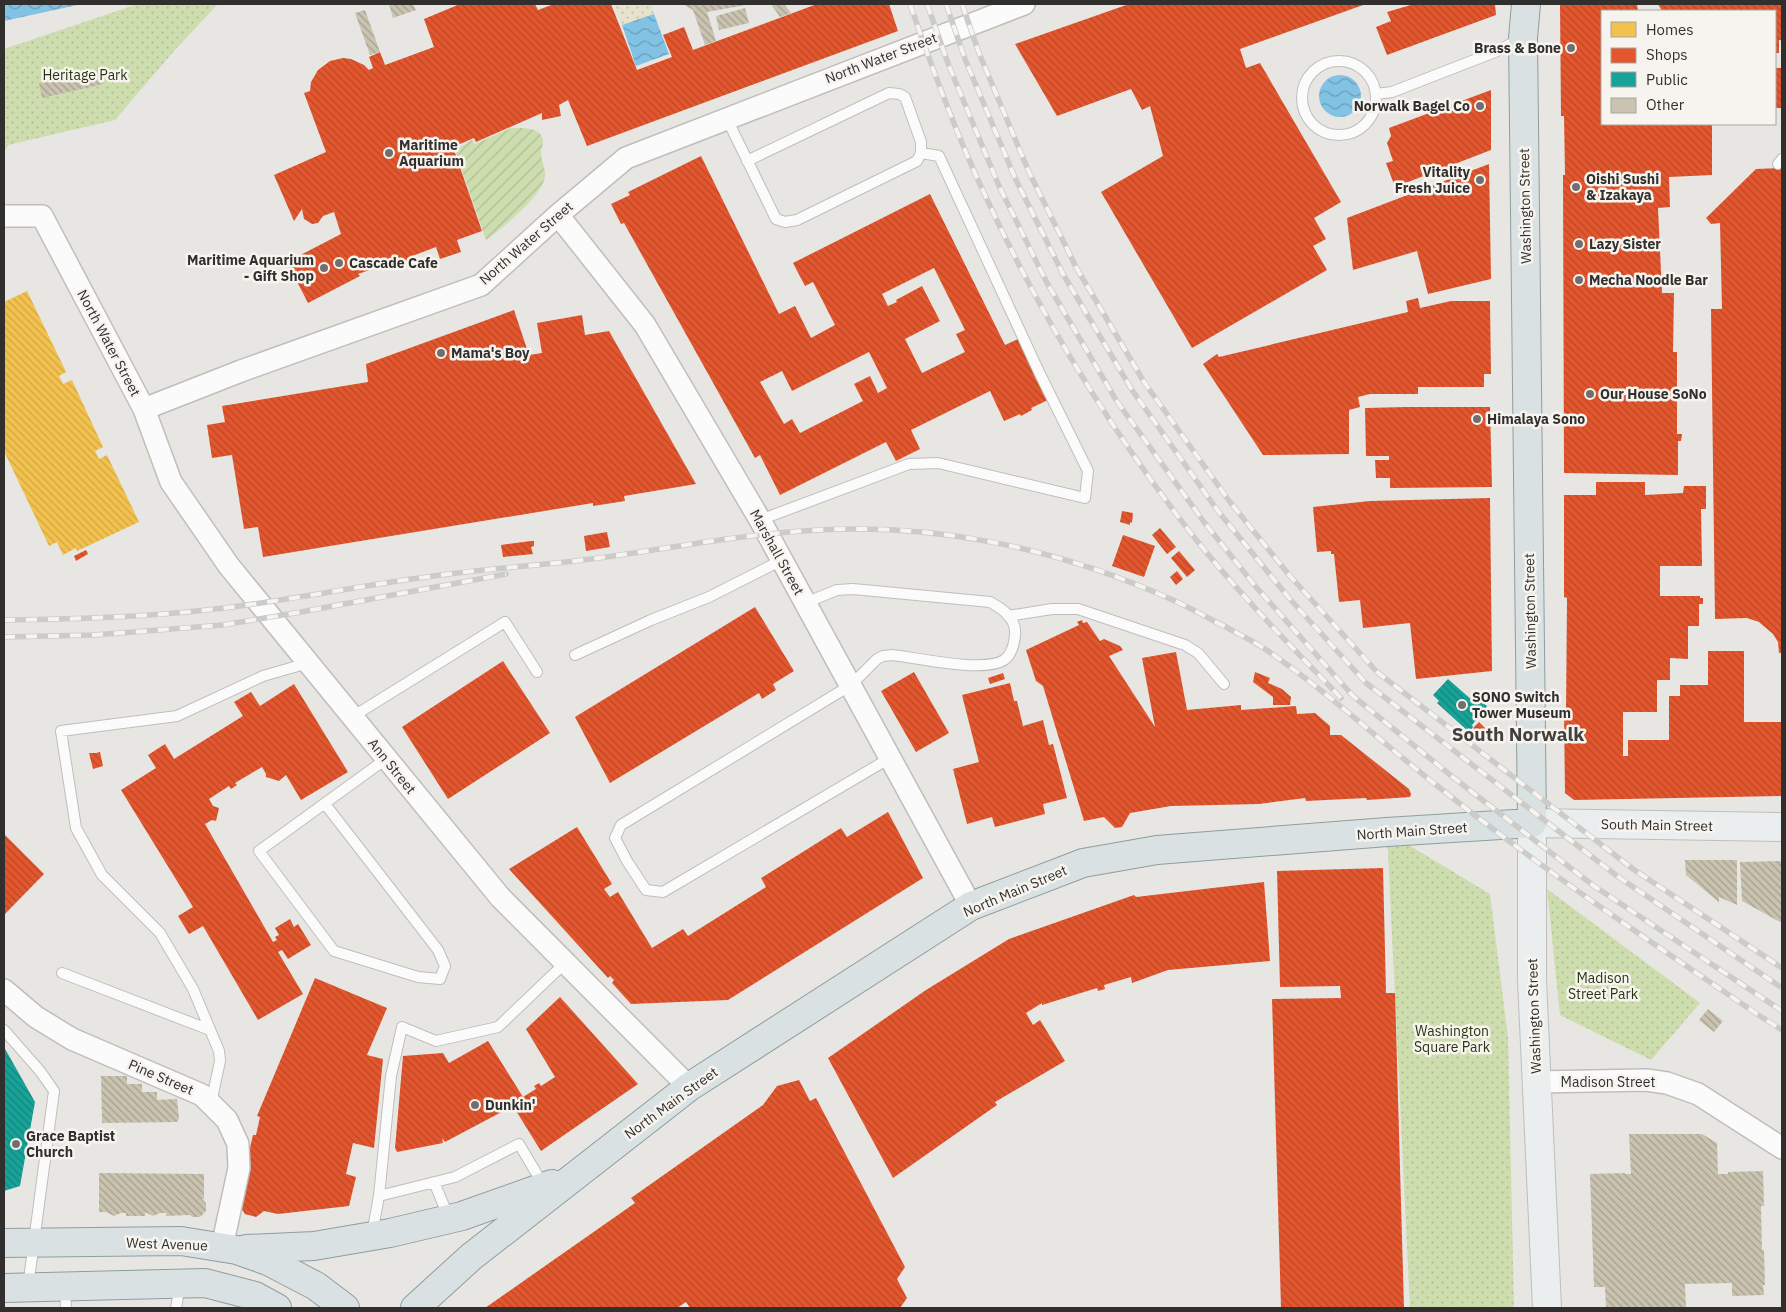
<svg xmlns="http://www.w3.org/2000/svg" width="1786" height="1312" viewBox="0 0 1786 1312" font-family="'IBM Plex Sans',sans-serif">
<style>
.grass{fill:url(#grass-dots)}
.sand{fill:url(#sand-dots)}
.garden{fill:url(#garden-furrows)}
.water{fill:url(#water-waves)}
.homes{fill:url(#homes-back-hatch)}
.shops{fill:url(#shops-back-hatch);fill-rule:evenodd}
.public{fill:url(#public-back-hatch)}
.building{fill:url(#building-back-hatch)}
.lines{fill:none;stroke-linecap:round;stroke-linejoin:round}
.service-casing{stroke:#bfbebb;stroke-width:12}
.minor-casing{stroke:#bfbebb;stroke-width:24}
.secondary-casing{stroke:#bfbebb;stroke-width:30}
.primary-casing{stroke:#8f9d9f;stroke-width:30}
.service{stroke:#fbfbfb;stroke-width:10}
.minor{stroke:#fbfbfb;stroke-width:21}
.secondary{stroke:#eaeeee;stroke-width:28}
.primary{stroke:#d9e1e2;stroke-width:28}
.rail-casing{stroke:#cbcbca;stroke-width:5.5}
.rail{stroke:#f7f4ef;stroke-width:4;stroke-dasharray:11;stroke-linecap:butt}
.poi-dot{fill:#706f6d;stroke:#f7f4ef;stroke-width:2}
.labels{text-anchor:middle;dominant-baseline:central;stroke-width:5;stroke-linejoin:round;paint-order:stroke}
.poi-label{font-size:14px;font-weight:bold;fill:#302f2d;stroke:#f7f4ef;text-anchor:start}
.street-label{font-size:14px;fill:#302f2d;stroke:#f7f4ef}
.park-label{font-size:14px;fill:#2a3612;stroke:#f7f4ef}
.district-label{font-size:19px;font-weight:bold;fill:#42403c;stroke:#f7f4ef}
</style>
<defs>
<pattern id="grass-dots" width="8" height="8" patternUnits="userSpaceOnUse" patternTransform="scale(1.25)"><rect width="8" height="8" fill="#cdddae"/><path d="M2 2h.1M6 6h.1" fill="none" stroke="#b0be96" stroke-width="1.8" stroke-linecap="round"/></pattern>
<pattern id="sand-dots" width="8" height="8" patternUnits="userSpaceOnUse" patternTransform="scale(1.25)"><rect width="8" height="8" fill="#e7e2cc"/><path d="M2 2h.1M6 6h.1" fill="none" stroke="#c6c2b0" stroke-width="1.8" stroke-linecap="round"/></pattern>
<pattern id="garden-furrows" width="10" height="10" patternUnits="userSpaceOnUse" patternTransform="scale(1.25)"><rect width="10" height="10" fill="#cdddae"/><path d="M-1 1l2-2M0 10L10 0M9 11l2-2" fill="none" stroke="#b0be96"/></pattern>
<pattern id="water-waves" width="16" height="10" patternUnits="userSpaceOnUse" patternTransform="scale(1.25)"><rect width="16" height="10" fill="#82c2e4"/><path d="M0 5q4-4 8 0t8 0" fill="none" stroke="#6b9eb9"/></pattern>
<pattern id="homes-back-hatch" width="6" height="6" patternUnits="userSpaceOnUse" patternTransform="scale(1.25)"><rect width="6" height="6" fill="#f2c14e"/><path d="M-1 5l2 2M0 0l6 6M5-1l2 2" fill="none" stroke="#d0a644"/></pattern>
<pattern id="shops-back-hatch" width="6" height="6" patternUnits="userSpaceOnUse" patternTransform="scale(1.25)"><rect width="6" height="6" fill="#e4572e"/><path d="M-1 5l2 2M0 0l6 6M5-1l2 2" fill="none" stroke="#b94828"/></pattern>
<pattern id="public-back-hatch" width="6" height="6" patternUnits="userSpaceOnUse" patternTransform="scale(1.25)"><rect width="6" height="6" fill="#17a398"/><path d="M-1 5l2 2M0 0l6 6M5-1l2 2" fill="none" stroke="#15857c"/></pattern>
<pattern id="building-back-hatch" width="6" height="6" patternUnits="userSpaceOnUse" patternTransform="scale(1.25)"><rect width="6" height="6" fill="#cac3b0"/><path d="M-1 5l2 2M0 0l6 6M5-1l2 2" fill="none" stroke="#a49f90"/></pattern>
</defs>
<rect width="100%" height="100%" fill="#e7e6e3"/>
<!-- grass -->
<path class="grass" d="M138,4h80l-45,48 -58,68 -107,25 -4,7v-103z
M1387,832l103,62 18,144 6,270h-104z
M1547,889l153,114 -49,57 -91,-45z"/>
<!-- sand -->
<path class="sand" d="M614,4h38l2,10 -32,11z"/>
<!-- garden -->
<path class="garden" d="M511,128c10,0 31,-2 32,13 0,4 -2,7 -2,11 0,8 4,15 4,23 0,19 -44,54 -59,65l-31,-90 17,-10 3,4z"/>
<!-- water -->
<path class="water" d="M4,4h78l-78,17z
M654,14l15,40 -33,12 -14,-41z
M1319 96a21 21 0 1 1 42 0a21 21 0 1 1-42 0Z"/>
<!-- homes -->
<path class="homes" d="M27,291l39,81 -7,4 4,8 9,-4 31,67 -8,4 4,8 8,-4 32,67 -62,29 -1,-3 -13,7 -6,-13 -8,4 -45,-95v-149z"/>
<!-- shops -->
<path class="shops" d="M460,4h75l3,6 16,-6h57l26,66 35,-13 -9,-22 21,-8 9,23 124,-46h72l9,27 -311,115 -19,-46 -9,5 2,11 -19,4v-7l-66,29 -2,-4 -21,9 29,84 -25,9 4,12 -21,7 -4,-12 -29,11 1,2 -23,8 -1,-3 -26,9 2,2 -52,27 -21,-41 54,-28 -7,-22 -11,4 -5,7 -6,1 -8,-5 -2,-10 -8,12 -20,-46 52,-23 -22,-59 6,-2 1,-9 7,-12 12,-9 13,-3 8,1 13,6 5,5 4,-2 -4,-11 11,-5 5,13 49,-18 -10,-28z
M1129,4h237l-126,45 6,19 14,-5 81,139 -27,16 12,21 -13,7 14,24 -135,78 -91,-156 62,-36 -13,-50 -8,4 -11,-21 -74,27 -42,-72z
M1414,4h81l1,11 -109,40 -11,-28 15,-6 -4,-9z
M1560,4h77l1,7h-36v113h110v51l-43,2 1,30 -12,1 4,85h12l-1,59h4v82h5l-1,7h-3v34l-114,-2 -1,-298h2l-1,-59h-3z
M1658,4h124v36h-3v13h-4v-42h-113z
M1775,68h7v40h-7z
M1491,90v60l-96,37 -9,-24 7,-2 -6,-18 4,-7 -2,-8z
M701,156l78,158 16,-8 16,32 24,-13 -22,-43 -8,4 -12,-23 137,-69 75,151 13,-6 30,61 -17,8 1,2 -11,6 -1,-2 -16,7 -14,-30 -79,39 9,19 -24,12 -10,-19 -106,53 -20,-40 -5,3 -131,-235 -3,1 -10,-20 19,-9 -2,-3zM934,268l31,62 -9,4 9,18 -43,21 -17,-34 35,-18 -18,-35 -26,14 1,2 -9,4 -6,-12zM869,352l18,36 -9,5 -8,-17 -16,8 9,17 -63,32 -8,-14 -8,5 -24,-42 22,-11 10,20z
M1489,164l2,115 -63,15 -11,-43 -64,19 -6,-52z
M1782,168v485h-3l-1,-11 -5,-8 -14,-12 -12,-4 -32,1 -4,-310h11l-2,-86 -9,1 -5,-6 50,-49z
M1418,298l2,10 31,-7h39l1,73h-7v13h-66v7h-48l-12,3 2,10 -11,3v44l-86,1 -60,-91 14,-10 2,3 189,-45 -2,-11z
M514,310l15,45 13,-2 -5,-30 45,-8 3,20 24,-4 87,153 -72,12 1,5 -32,5v-3l-330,54 -5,-30 -14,2 -12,-74 -20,3 -5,-33 18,-3 -3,-16 146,-24 -2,-18z
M1406,407h84l2,80 -102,1v-10h-14l-1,-18h14v-4h-23l-1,-48z
M1596,482h49v13l38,-2 1,-7h22v23h-5l1,57h-42v30h40v2h3v6h-4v22h-11v33l-18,-1v22h-13v32h-34v44h5v-16h41v-44h11v-11h28v-34h36v71h38v74l-208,4 -9,-7 -1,-80h2l1,-115 -3,-1v-102h32z
M1490,498l2,173 -76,8 -6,-56 -47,5 -3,-28 -21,2 -5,-48h-3v-3l-14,1 -4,-45 57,-6z
M1122,511l11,2 -1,10 -2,-1v3l-10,-3z
M1160,528l16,19 -9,7 -15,-19z
M607,532l3,15 -24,4 -2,-15z
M1123,535l32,11 -11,31 -32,-11z
M531,541h3v5l-3,1 2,7 -30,3 -2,-12z
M86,550l2,4 -12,7 -2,-5z
M1179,551l16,19 -8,7 -16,-19z
M1177,571l6,8 -7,6 -6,-8z
M755,607l39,64 -21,13 3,6 -14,9 -3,-6 -149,90 -35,-66z
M1082,620l1,3 4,-1 13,19 4,-2 16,7 3,4 -14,6 46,71 -13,-69 34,-6 11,58 54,-5v5l55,-4 1,8 18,-1 15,13v9h11l68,54 2,5 -1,3 -43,3 -1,-2 -60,3 -1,-3 -46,6 -88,2 -41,7 -8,14 -7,1 -11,-11 -20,4 -41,-135 -7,-5 -10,-31 53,-25 -2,-3z
M503,661l47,72 -102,66 -46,-72z
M914,672l35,61 -33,19 -35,-61z
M1255,672l15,6 -2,5 14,6 9,8 -1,8h-17v-8l-20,-15z
M1003,673l2,6 -15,5 -2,-6z
M1010,683l4,18h3l6,25 20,-6 6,25 4,-1 14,54 -24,6 2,10 -50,13 -3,-10 -25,7 -14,-55 26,-7 -17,-67z
M294,684l54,88 -47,28 -15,-25 -7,6 -13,-4v-3l-4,-7 -27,16 2,2 -6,4 -2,-3 -20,13 4,7 6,2 -3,13 -4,-1 -7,4 68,118 4,-2 -2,-3 4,-2 -4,-7 15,-9 4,8 4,-3 13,21 -23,14 -6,-9 -4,2 25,42 -45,26 -55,-94 -14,8 -11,-18 15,-9 -72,-117 35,-22 -8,-13 17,-11 9,15 69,-43 -9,-14 17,-10 9,14z
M1479,722l10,10 -5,6 -11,-10z
M96,753l4,-1 3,14 -10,3 -4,-16z
M888,812l35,66 -195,122 -97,4 -19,-21 2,-3 -4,-4 -2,2 -99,-109 68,-42 35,57 -8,5 6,8 8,-5 34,56 31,-19 5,7 78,-49 -5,-9 80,-50 6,9z
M4,834l40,40 -40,41z
M1383,868l3,125h9l9,315h-123l-9,-309 69,-1 -1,-12 -60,1 -3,-116z
M1264,882l6,79 -102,9 -36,13 -1,-6 -27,8 1,4 -7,2 -1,-3 -55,17v-2l-16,10 7,12 7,-5 25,41 -70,41 2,3 -104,73 -65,-120 98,-68 83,-51 125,-44 2,2z
M315,978l72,30 -20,47 16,4 -9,89 -21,-5 -7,31 10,3 -7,29 -71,8 -14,-3 -8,6 -11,-3 -6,-9 2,-19 12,-51h3l4,-18 -3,-1z
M560,997l78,87 -97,67 -28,-45 -68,36 -3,-4 1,5 -46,9 -2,-4 8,-92 40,-3 6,10 39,-22 35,56 13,-8 -2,-3 5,-3 2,3 14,-9 -29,-48z
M799,1080l11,21 6,-3 89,169 -8,12 10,19 -7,10h-210l-4,-6 -9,6h-192l150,-105 -4,-5 132,-93 14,-19z"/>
<!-- public -->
<path class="public" d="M1448,679l25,22 3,-4 11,9 -15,19 1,2 -4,5 -32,-29 2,-2 -6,-6z
M4,1047l31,55 -15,84 -16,5z"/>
<!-- building -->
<path class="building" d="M389,4h24l3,6 -23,8z
M683,4h63v1l-39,7 9,29 -11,4 -12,-35z
M771,4h13l7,9 -11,4z
M745,8l4,15 -30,7 -3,-14z
M365,10l15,42 -10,3 -15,-42z
M99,69l4,15 -61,14 -3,-15z
M1685,860h52v45l-18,-8v5l-33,-27z
M1782,861v62l-40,-22 -2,-39z
M1708,1009l15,12 -9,11 -15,-12z
M101,1076h26v8h15v8h15v8l20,-1 2,20 -2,3 -75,1z
M1629,1134h73l15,9 1,31h10v-2l35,-1 1,35h-3l1,44h2l1,35h-2l1,10 -32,1v-13l-47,1 1,24h-80l-1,-21h-11l-4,-113 35,-1v1h6z
M99,1173l105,1v25h-2l4,4v8l-6,6h-8l-2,-2 -24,1v-3h-6l-7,3 -6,-3h-2v3h-19v-3h-5l-7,3 -8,-4h-7z"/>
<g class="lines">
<defs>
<path id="service" d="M1302 98a37 37 0 1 1 74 0a37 37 0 1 1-74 0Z
M1376,94l16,-2 103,-40 25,-13
M727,119l49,100 9,3 12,-2 120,-59 4,-8v-11l-16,-45 -6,-3 -10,-1 -142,68
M1778,164l4,-5
M760,520l149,-56 29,-1 147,35 3,-27 -49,-99 -100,-216 -18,-3
M805,603l32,-13 16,-1 137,13c13,7 27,17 25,34 -1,9 -4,19 -11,24 -19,13 -87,-2 -111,-5l-10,1 -6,3 -26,26 -230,140 -6,13 12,23 19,29 17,2 227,-134
M1008,616l44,-7h26l107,36 13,8 26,31
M575,655l76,-35 58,-23 73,-37
M352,717l153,-95 32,50
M325,804l113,146 7,16 -5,13 -22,-2 -84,-26 -75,-100 127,-92
M62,973l148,57
M4,1030l36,41 14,20 -26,196
M211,1103l9,-42 -1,-10 -26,-62 -33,-56 -58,-58 -26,-47 -15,-97 116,-15 86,-40 45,-13
M434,1182l15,36
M544,1186l-25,-42 -64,33 -76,19 12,-120 11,-49 34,14 62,-14 67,-64
M372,1234l7,-38
M65,1288l1,20
M176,1308l4,-23"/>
<path id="minor" d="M558,215l87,110 115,195 211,386
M4,216h38l102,193 27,73 58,84 271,331 189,190
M144,409l97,-38 240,-86 77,-70 68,-57 398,-154
M4,990l32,27 36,22 130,56 25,25 11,24 1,24 -17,79
M1537,1082l109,-2 21,3 31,11 84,54"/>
<path id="secondary" d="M1547,1308l-15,-328v-157l250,4"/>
<path id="primary" d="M4,1243l177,-2 56,9 31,11 48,25 29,22
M246,1249l68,-3 76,-13 72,-17 90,-32
M4,1288l201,-5 50,13 22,12
M415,1308l56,-51 218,-170 282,-181 112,-43 74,-13 230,-18 145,-9 -9,-785 3,-34"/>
</defs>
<!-- service casing -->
<use href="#service" class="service-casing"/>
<!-- minor casing -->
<use href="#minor" class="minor-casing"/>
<!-- secondary casing -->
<use href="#secondary" class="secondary-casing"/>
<!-- primary casing -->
<use href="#primary" class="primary-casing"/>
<!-- service -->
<use href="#service" class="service"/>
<!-- minor -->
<use href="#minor" class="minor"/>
<!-- secondary -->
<use href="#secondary" class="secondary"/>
<!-- primary -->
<use href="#primary" class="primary"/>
<defs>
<path id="rail" d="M910,4c22,64 45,127 74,189 55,120 125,235 206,339 46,59 99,112 151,166
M927,4l22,62 50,120 48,97 69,117 88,122 52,65 97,109 101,82 140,108 188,125
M946,4l19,55 50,119 48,96 69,116 86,121 71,87 77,85 251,193 165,112
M962,4l17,49 50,119 47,95 68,115 86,120 60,74 87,96 256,197 149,99
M4,620c73,-1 147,-3 220,-12 73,-9 145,-24 217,-33 45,-6 89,-9 134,-14 76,-9 151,-25 228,-30 128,-10 256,17 372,70 18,8 34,18 51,26 14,8 29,15 42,24 61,42 114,92 172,137 103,82 212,155 320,228l22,14
M4,637l90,-2 129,-10 78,-13 205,-38"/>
</defs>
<!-- rail casing -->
<use href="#rail" class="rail-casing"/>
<!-- rail -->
<use href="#rail" class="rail"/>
</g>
<!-- markers -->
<g class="poi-dot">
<circle cx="1571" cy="48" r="5"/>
<circle cx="1480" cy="106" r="5"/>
<circle cx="389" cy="153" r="5"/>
<circle cx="1480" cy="180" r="5"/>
<circle cx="1576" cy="187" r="5"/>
<circle cx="1579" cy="244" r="5"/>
<circle cx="339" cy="263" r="5"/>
<circle cx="324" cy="268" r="5"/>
<circle cx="1579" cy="280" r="5"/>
<circle cx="441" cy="353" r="5"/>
<circle cx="1590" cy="394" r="5"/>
<circle cx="1477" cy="419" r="5"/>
<circle cx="1462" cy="705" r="5"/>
<circle cx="475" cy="1105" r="5"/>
<circle cx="16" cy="1144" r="5"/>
</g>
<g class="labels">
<!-- poi labels -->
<g class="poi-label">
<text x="1561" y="48" text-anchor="end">Brass &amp; Bone</text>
<text x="1470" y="106" text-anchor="end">Norwalk Bagel Co</text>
<text x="399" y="145">Maritime<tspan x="399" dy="16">Aquarium</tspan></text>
<text x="1470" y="172" text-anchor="end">Vitality<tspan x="1470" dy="16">Fresh Juice</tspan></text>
<text x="1586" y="179">Oishi Sushi<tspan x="1586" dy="16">&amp; Izakaya</tspan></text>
<text x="1589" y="244">Lazy Sister</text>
<text x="314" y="260" text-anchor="end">Maritime Aquarium<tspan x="314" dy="16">- Gift Shop</tspan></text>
<text x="349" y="263">Cascade Cafe</text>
<text x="1589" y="280">Mecha Noodle Bar</text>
<text x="451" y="353">Mama's Boy</text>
<text x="1600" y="394">Our House SoNo</text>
<text x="1487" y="419">Himalaya Sono</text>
<text x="1472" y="697">SONO Switch<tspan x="1472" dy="16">Tower Museum</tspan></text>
<text x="485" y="1105">Dunkin'</text>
<text x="26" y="1136">Grace Baptist<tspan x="26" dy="16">Church</tspan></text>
</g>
<!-- street labels -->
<g class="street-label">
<text transform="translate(881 58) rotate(-21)">North Water Street</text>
<text transform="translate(1525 206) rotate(-91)">Washington Street</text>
<text transform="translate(526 243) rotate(-41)">North Water Street</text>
<text transform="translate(109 343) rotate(62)">North Water Street</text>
<text transform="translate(777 552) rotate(61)">Marshall Street</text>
<text transform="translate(1530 611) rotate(-91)">Washington Street</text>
<text transform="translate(392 766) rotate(51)">Ann Street</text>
<text transform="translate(1657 825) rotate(1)">South Main Street</text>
<text transform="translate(1412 831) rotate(-4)">North Main Street</text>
<text transform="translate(1015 891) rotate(-23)">North Main Street</text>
<text transform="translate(1534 1016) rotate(-92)">Washington Street</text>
<text transform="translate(161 1077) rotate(23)">Pine Street</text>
<text x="1608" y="1082">Madison Street</text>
<text transform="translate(671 1103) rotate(-36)">North Main Street</text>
<text transform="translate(167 1244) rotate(2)">West Avenue</text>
</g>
<!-- park labels -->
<g class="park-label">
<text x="85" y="75">Heritage Park</text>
<text x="1603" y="978">Madison<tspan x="1603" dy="16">Street Park</tspan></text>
<text x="1452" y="1031">Washington<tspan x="1452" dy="16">Square Park</tspan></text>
</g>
<!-- district labels -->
<g class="district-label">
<text x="1518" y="734">South Norwalk</text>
</g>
</g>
<!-- border -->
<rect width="1786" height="1312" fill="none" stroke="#302f2d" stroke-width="10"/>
<!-- legend -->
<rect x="1601" y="10" width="175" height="115" fill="#f7f4ef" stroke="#a7a5a1"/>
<rect x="1611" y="22" width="25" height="15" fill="#f2c14e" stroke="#a7a5a1"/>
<text x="1646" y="35" font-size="15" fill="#302f2d">Homes</text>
<rect x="1611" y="48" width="25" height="15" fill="#e4572e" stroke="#a7a5a1"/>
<text x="1646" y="60" font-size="15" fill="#302f2d">Shops</text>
<rect x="1611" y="72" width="25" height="15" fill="#17a398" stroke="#a7a5a1"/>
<text x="1646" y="85" font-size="15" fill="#302f2d">Public</text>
<rect x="1611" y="98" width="25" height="15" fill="#cac3b0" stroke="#a7a5a1"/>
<text x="1646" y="110" font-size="15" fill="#302f2d">Other</text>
</svg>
